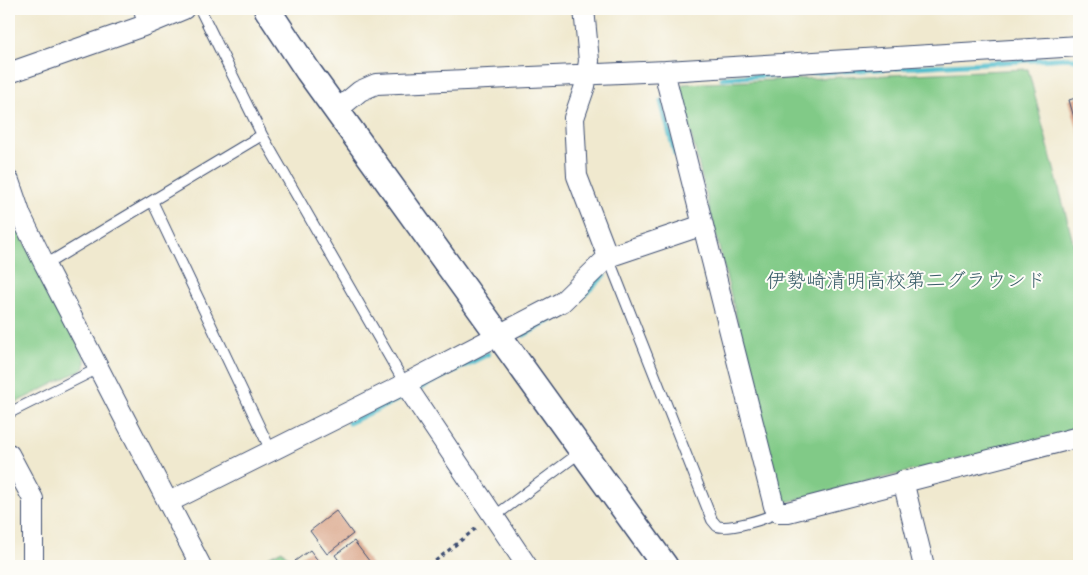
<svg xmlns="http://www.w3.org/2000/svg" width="1088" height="575" viewBox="0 0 1088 575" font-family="Dekko,'Klee One',sans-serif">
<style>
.green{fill:#81ca87;stroke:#4e7c72}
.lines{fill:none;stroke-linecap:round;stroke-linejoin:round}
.stream{stroke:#52becd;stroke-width:5}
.building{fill:#d69b7d}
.service-casing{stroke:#3b4b6f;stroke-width:12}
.minor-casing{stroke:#3b4b6f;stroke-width:22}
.tertiary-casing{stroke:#3b4b6f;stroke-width:28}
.path{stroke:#3b4b6f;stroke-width:3;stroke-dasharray:4 4;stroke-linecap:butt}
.service{stroke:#fff;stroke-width:10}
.minor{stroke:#fff;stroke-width:20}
.tertiary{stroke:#fff;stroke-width:25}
.labels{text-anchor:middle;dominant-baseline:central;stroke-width:4;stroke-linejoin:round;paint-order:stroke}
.park-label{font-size:20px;fill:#3a5e6a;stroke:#fdfcf7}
</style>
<rect width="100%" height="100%" fill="#fdfcf7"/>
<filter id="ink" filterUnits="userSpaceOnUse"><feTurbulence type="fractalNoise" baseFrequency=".02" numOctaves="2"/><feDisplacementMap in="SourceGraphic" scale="10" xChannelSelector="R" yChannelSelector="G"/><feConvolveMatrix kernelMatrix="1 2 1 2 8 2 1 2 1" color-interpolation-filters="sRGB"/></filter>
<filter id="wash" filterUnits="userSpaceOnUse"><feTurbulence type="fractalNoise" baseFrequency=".0096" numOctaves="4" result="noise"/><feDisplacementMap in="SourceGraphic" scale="20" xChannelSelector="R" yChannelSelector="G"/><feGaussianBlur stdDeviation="1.12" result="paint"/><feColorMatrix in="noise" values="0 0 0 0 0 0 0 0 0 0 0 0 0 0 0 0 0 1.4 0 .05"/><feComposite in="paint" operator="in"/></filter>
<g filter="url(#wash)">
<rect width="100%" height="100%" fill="#f0e9cf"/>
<!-- green -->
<path class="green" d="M1028,69l51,196v164l-292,73 -6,-4 -101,-409 3,-5z
M11,228l8,4 66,126v10l-76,38v-177z
M282,550l13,16h-45z"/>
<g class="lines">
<!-- stream -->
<path class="stream" d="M722,78l347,-20 10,2
M661,101l14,53
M524,335l42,-23 38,-36
M414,391l74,-37
M349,423l58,-28"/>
</g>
<g id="blocks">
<!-- building -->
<path class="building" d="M1079,97v38l-10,-35z
M336,511l17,23 -26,20 -17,-23z
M354,541l19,25h-30l-8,-11z
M310,550l12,16h-23l-4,-5z"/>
</g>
</g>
<g filter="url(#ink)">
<use href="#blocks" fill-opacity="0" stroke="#3b4b6f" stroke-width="1"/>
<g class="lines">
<defs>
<path id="service" d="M139,9l4,17
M200,9l62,126
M152,201l119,250
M608,257l104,263 5,6c12,4 49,-7 61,-14
M45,265l217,-130 143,249
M9,413l90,-45
M495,516l87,-65"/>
<path id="minor" d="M584,9l5,52 -4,25 -11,32 3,58 31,81
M666,71l1,12 107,423 4,6h10l291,-75
M9,73l134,-47 41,-17
M337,110l23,-19 16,-7 290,-13 413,-25
M9,181l12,35 24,49 156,301
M405,384l122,182
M9,454l24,45v67
M903,481l21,85
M169,502l236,-118 157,-82 46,-45 95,-32"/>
<path id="tertiary" d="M267,9l41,62 357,495"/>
</defs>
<!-- service casing -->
<use href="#service" class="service-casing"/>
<!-- minor casing -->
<use href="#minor" class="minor-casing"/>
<!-- tertiary casing -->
<use href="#tertiary" class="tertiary-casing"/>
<!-- path -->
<path class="path" d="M429,566l50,-40"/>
<!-- service -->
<use href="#service" class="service"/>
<!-- minor -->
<use href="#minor" class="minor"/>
<!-- tertiary -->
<use href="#tertiary" class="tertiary"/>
</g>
</g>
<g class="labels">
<!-- park labels -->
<g class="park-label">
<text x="906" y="283">伊勢崎清明高校第二グラウンド</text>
</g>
</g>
<!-- margin -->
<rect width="1088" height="575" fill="none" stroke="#fdfcf7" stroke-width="30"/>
</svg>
